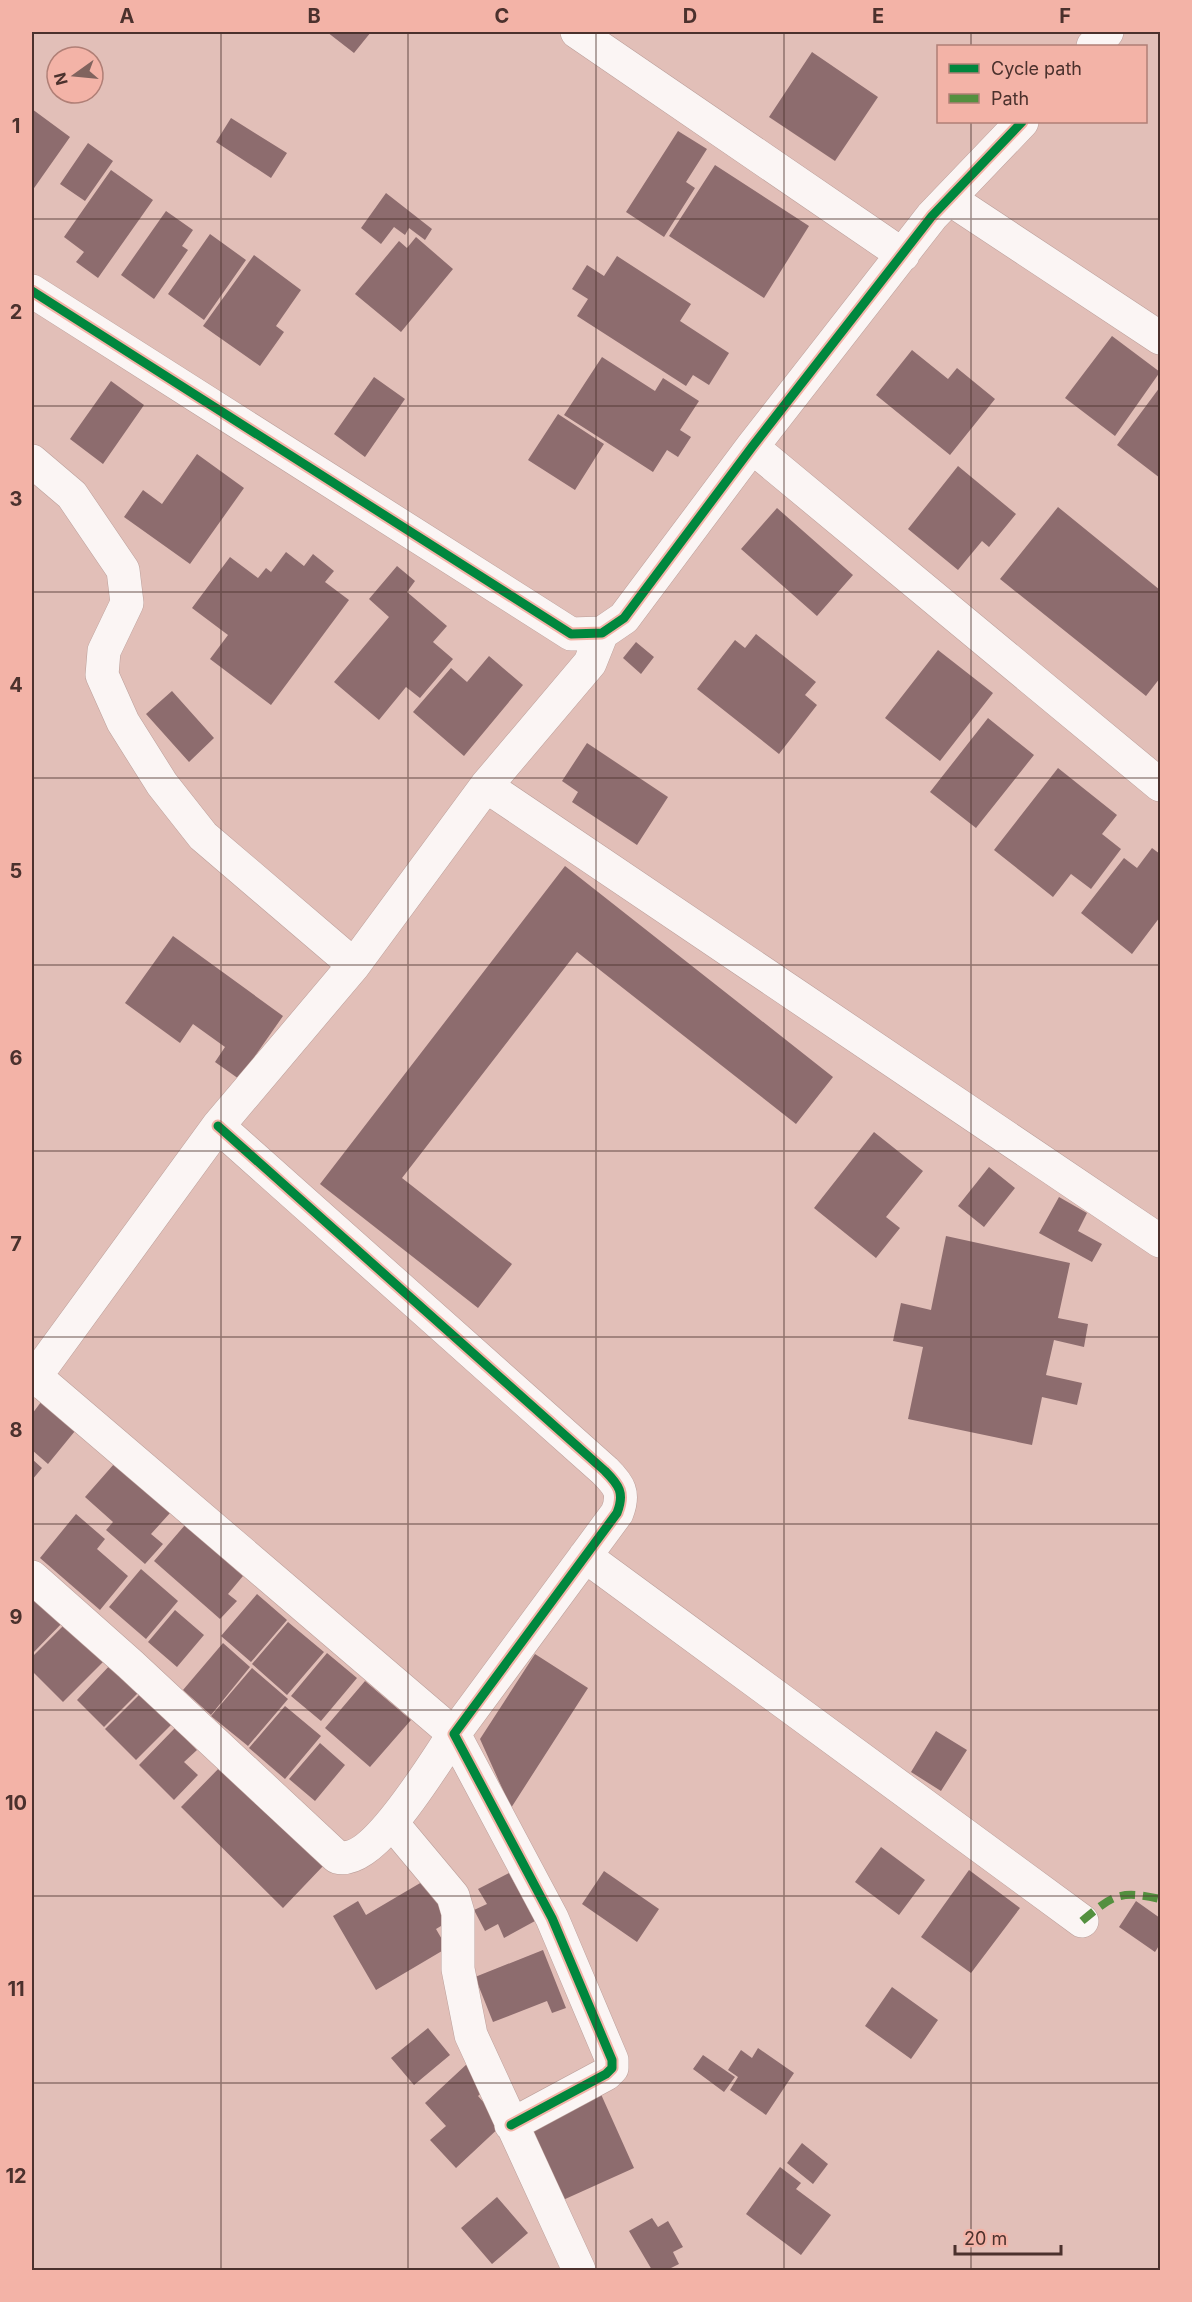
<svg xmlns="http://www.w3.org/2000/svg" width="1192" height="2302" viewBox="0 0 1192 2302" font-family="Inter,sans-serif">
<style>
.building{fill:#8d6c6e}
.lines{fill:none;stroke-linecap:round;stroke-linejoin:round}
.minor-casing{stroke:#bb9f9a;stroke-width:34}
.minor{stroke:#fbf5f4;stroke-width:33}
.quiet{stroke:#54903f;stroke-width:8;stroke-dasharray:15 8;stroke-linecap:butt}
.cycleway-casing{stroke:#f3b3a7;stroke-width:13}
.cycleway{stroke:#00873e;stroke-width:9}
.grid{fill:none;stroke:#4b312d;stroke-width:1.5;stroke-opacity:0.55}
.neatline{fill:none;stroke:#4b312d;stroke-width:2}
.grid-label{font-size:20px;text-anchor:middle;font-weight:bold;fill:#4b312d}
</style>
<rect width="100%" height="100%" fill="#e2bfb8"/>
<!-- building -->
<path class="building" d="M327,32h44l-17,21z
M812,52l66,45 -43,64 -66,-44z
M32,109l38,28 -38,54z
M231,118l56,35 -16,25 -55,-36z
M678,131l29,18 -21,33 9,6 -31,49 -38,-25z
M88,143l25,18 -28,40 -25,-17z
M715,165l94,61 -45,72 -95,-62z
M111,170l42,30 -55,78 -22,-16 8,-10 -20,-15z
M386,193l46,36 -7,11 -16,-12 -4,7 -11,-8 -13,17 -20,-16z
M166,211l27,19 -11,16 6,4 -34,49 -33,-24z
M210,234l36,26 -42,60 -36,-26z
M416,237l37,32 -52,63 -46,-38 44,-53 8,7z
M254,255l47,35 -25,36 8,6 -24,34 -57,-40z
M617,256l74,48 -11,17 49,32 -20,32 -16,-10 -7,11 -109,-70 11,-17 -16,-10 15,-24 17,11z
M1112,336l48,36 -45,64 -50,-38z
M912,350l36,29 9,-11 38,31 -45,56 -74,-60z
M602,357l53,34 8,-13 36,23 -19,29 11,7 -13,20 -11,-7 -14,22 -89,-57z
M374,377l31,22 -40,58 -31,-23z
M111,381l33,24 -41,59 -33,-25z
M1160,387v91l-43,-33z
M558,414l46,30 -29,46 -47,-30z
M197,454l47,34 -54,76 -66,-47 19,-27 19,14z
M958,466l58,48 -27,33 -7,-6 -24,29 -50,-41z
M1058,507l102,83v88l-14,18 -146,-117z
M777,508l76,67 -36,41 -76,-67z
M286,552l18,14 9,-12 21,17 -9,11 24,18 -78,105 -61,-46 18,-24 -36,-27 38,-51 28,21 8,-10 5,4z
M397,566l18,15 -8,11 40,34 -14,16 20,17 -33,39 -14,-11 -27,33 -45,-38 55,-65 -20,-18z
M756,634l60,48 -11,13 12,10 -38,49 -82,-65 38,-49 10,8z
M636,642l18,15 -13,17 -18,-16z
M938,650l55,43 -53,68 -55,-43z
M489,656l34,29 -59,71 -51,-44 38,-44 16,14z
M172,691l42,47 -25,24 -43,-48z
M988,718l46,37 -58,73 -46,-36z
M587,743l81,54 -31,48 -65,-43 6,-10 -16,-11z
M1058,768l59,47 -15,19 19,15 -30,40 -20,-15 -18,23 -59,-47z
M1152,848l8,6v63l-28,37 -51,-41 43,-55 13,10z
M565,866l268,211 -37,47 -219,-172 -175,226 110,86 -34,44 -158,-124z
M173,936l110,80 -44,63 -24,-17 10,-15 -32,-23 -13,19 -55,-40z
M874,1132l49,39 -37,46 14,11 -24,30 -62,-50z
M989,1167l26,21 -31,39 -26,-21z
M1059,1197l28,16 -9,18 24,13 -10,18 -53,-29z
M946,1236l124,27 -12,55 30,6 -4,23 -30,-7 -8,35 36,8 -5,22 -35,-8 -10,48 -124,-26 15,-72 -30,-6 8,-38 30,7z
M41,1402l34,29 -27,33 -16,-14v-36z
M32,1459l10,9 -10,12z
M114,1464l56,49 -19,21 12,10 -18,20 -39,-34 7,-8 -28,-25z
M76,1514l29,25 -8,10 31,27 -28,34 -60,-52z
M185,1525l58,51 -15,18 9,7 -17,18 -66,-58z
M141,1569l37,32 -32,38 -37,-32z
M32,1584l34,35 -34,35z
M257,1594l30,26 -36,42 -30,-26z
M175,1610l29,25 -27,32 -29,-25z
M69,1620l38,38 -44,44 -31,-31v-14z
M288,1622l36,30 -37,43 -35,-31z
M223,1643l27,24 -39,48 -28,-25z
M327,1653l30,25 -36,43 -30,-25z
M535,1654l53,34 -77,120 -31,-69z
M113,1662l28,28 -37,37 -27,-27z
M252,1668l36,31 -40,47 -37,-30z
M365,1681l46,39 -41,47 -45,-39z
M143,1691l31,31 -38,38 -31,-31z
M285,1706l36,30 -36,43 -36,-31z
M175,1728l22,22 -13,12 14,13 -24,25 -35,-35z
M936,1731l31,19 -26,41 -30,-19z
M320,1743l25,22 -30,36 -26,-22z
M223,1764l102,100 -42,44 -102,-101z
M881,1847l44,33 -26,35 -44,-33z
M969,1870l51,38 -49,65 -50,-36z
M604,1871l55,38 -22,33 -55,-38z
M509,1873l26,48 -31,17 -6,-14 -13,7 -11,-21 13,-6 -9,-15z
M427,1879l24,41 -15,9 11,19 -71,42 -43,-74 25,-15 8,14z
M1136,1901l24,17v26l-5,8 -36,-25z
M543,1950l23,58 -14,5 -5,-12 -54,21 -18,-45z
M892,1987l46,33 -27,39 -46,-33z
M428,2028l22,27 -36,30 -23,-27z
M758,2048l36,25 -28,42 -36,-25 8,-13 -10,-7 13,-20 11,8z
M703,2055l32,22 -11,15 -31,-23z
M468,2063l21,23 -11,10 25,28 -47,44 -26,-28 16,-14 -21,-23z
M600,2092l34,76 -71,32 -35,-75z
M802,2143l26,21 -15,20 -26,-21z
M780,2167l21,16 -5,6 35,26 -30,40 -55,-41z
M497,2197l31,36 -36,31 -31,-36z
M652,2218l6,9 10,-6 15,26 -10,5 6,12 -12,6h-15l-23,-39z"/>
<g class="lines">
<defs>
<path id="minor" d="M577,32l326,223
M1093,46l14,-14
M950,199l210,139
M32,291l539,343 31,-1 22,-15 128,-171 180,-231 90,-94
M752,447l408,338
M32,461l40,34 51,75 4,33 -23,48 -2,24 21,47 39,62 41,52 151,129
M486,786l674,455
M218,1126l387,345c14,14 20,22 12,42l-163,221 98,184 60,142v8l-6,6 -95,51
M32,1381l186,-255 136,-161 132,-179 104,-123 12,-30
M585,1556l497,365
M32,1577l98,87 207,193c37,10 98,-96 117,-123l-419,-358
M392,1823l61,73 5,17v56l13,66 108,235"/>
</defs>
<!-- minor casing -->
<use href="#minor" class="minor-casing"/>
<!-- minor -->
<use href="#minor" class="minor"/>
<!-- quiet -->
<path class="quiet" d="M1082,1921c31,-26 37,-31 78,-22"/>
<defs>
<path id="cycleway" d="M32,291l539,343 31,-1 22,-15 128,-171 180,-231 90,-94
M218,1126l387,345c14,14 20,22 12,42l-163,221 98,184 60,142v8l-6,6 -95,51"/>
</defs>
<!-- cycleway casing -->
<use href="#cycleway" class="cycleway-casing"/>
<!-- cycleway -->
<use href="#cycleway" class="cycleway"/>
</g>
<!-- grid -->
<path class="grid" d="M221,32v2238M408,32v2238M596,32v2238M784,32v2238M971,32v14M971,122v2148M32,219h1128M32,406h1128M32,592h1128M32,778h1128M32,965h1128M32,1151h1128M32,1337h1128M32,1524h1128M32,1710h1128M32,1896h1128M32,2083h1128"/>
<!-- border -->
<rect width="1192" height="2302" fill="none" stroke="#f3b3a7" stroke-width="66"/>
<!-- legend -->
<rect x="937" y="45" width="210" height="78" fill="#f3b3a7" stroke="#b07f76" stroke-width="1.5"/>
<rect x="949" y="64" width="30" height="9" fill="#00873e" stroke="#b07f76" stroke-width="1.5"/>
<text x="991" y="75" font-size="18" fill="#4b312d">Cycle path</text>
<rect x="949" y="94" width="30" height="9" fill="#54903f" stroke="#b07f76" stroke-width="1.5"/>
<text x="991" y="105" font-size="18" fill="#4b312d">Path</text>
<!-- north arrow -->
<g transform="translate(75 75) rotate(255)"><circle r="28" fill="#f3b3a7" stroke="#b07f76" stroke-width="1.5"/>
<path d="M0-4.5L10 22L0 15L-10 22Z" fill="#80635e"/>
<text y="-9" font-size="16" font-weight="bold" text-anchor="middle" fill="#4b312d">N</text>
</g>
<!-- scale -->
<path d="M955 2245v9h106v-9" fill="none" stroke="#4b312d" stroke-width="3"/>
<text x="964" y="2245" font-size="18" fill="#4b312d" stroke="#f3b3a7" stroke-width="4.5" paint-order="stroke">20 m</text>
<rect x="33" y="33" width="1126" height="2236" class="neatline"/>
<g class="grid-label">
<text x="127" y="23">A</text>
<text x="314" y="23">B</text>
<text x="502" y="23">C</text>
<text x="690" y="23">D</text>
<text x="878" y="23">E</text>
<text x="1065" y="23">F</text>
<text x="16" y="133">1</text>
<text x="16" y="319">2</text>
<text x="16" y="506">3</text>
<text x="16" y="692">4</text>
<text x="16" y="878">5</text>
<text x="16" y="1065">6</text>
<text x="16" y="1251">7</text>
<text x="16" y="1437">8</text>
<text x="16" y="1624">9</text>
<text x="16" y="1810">10</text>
<text x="16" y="1996">11</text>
<text x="16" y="2183">12</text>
</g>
</svg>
